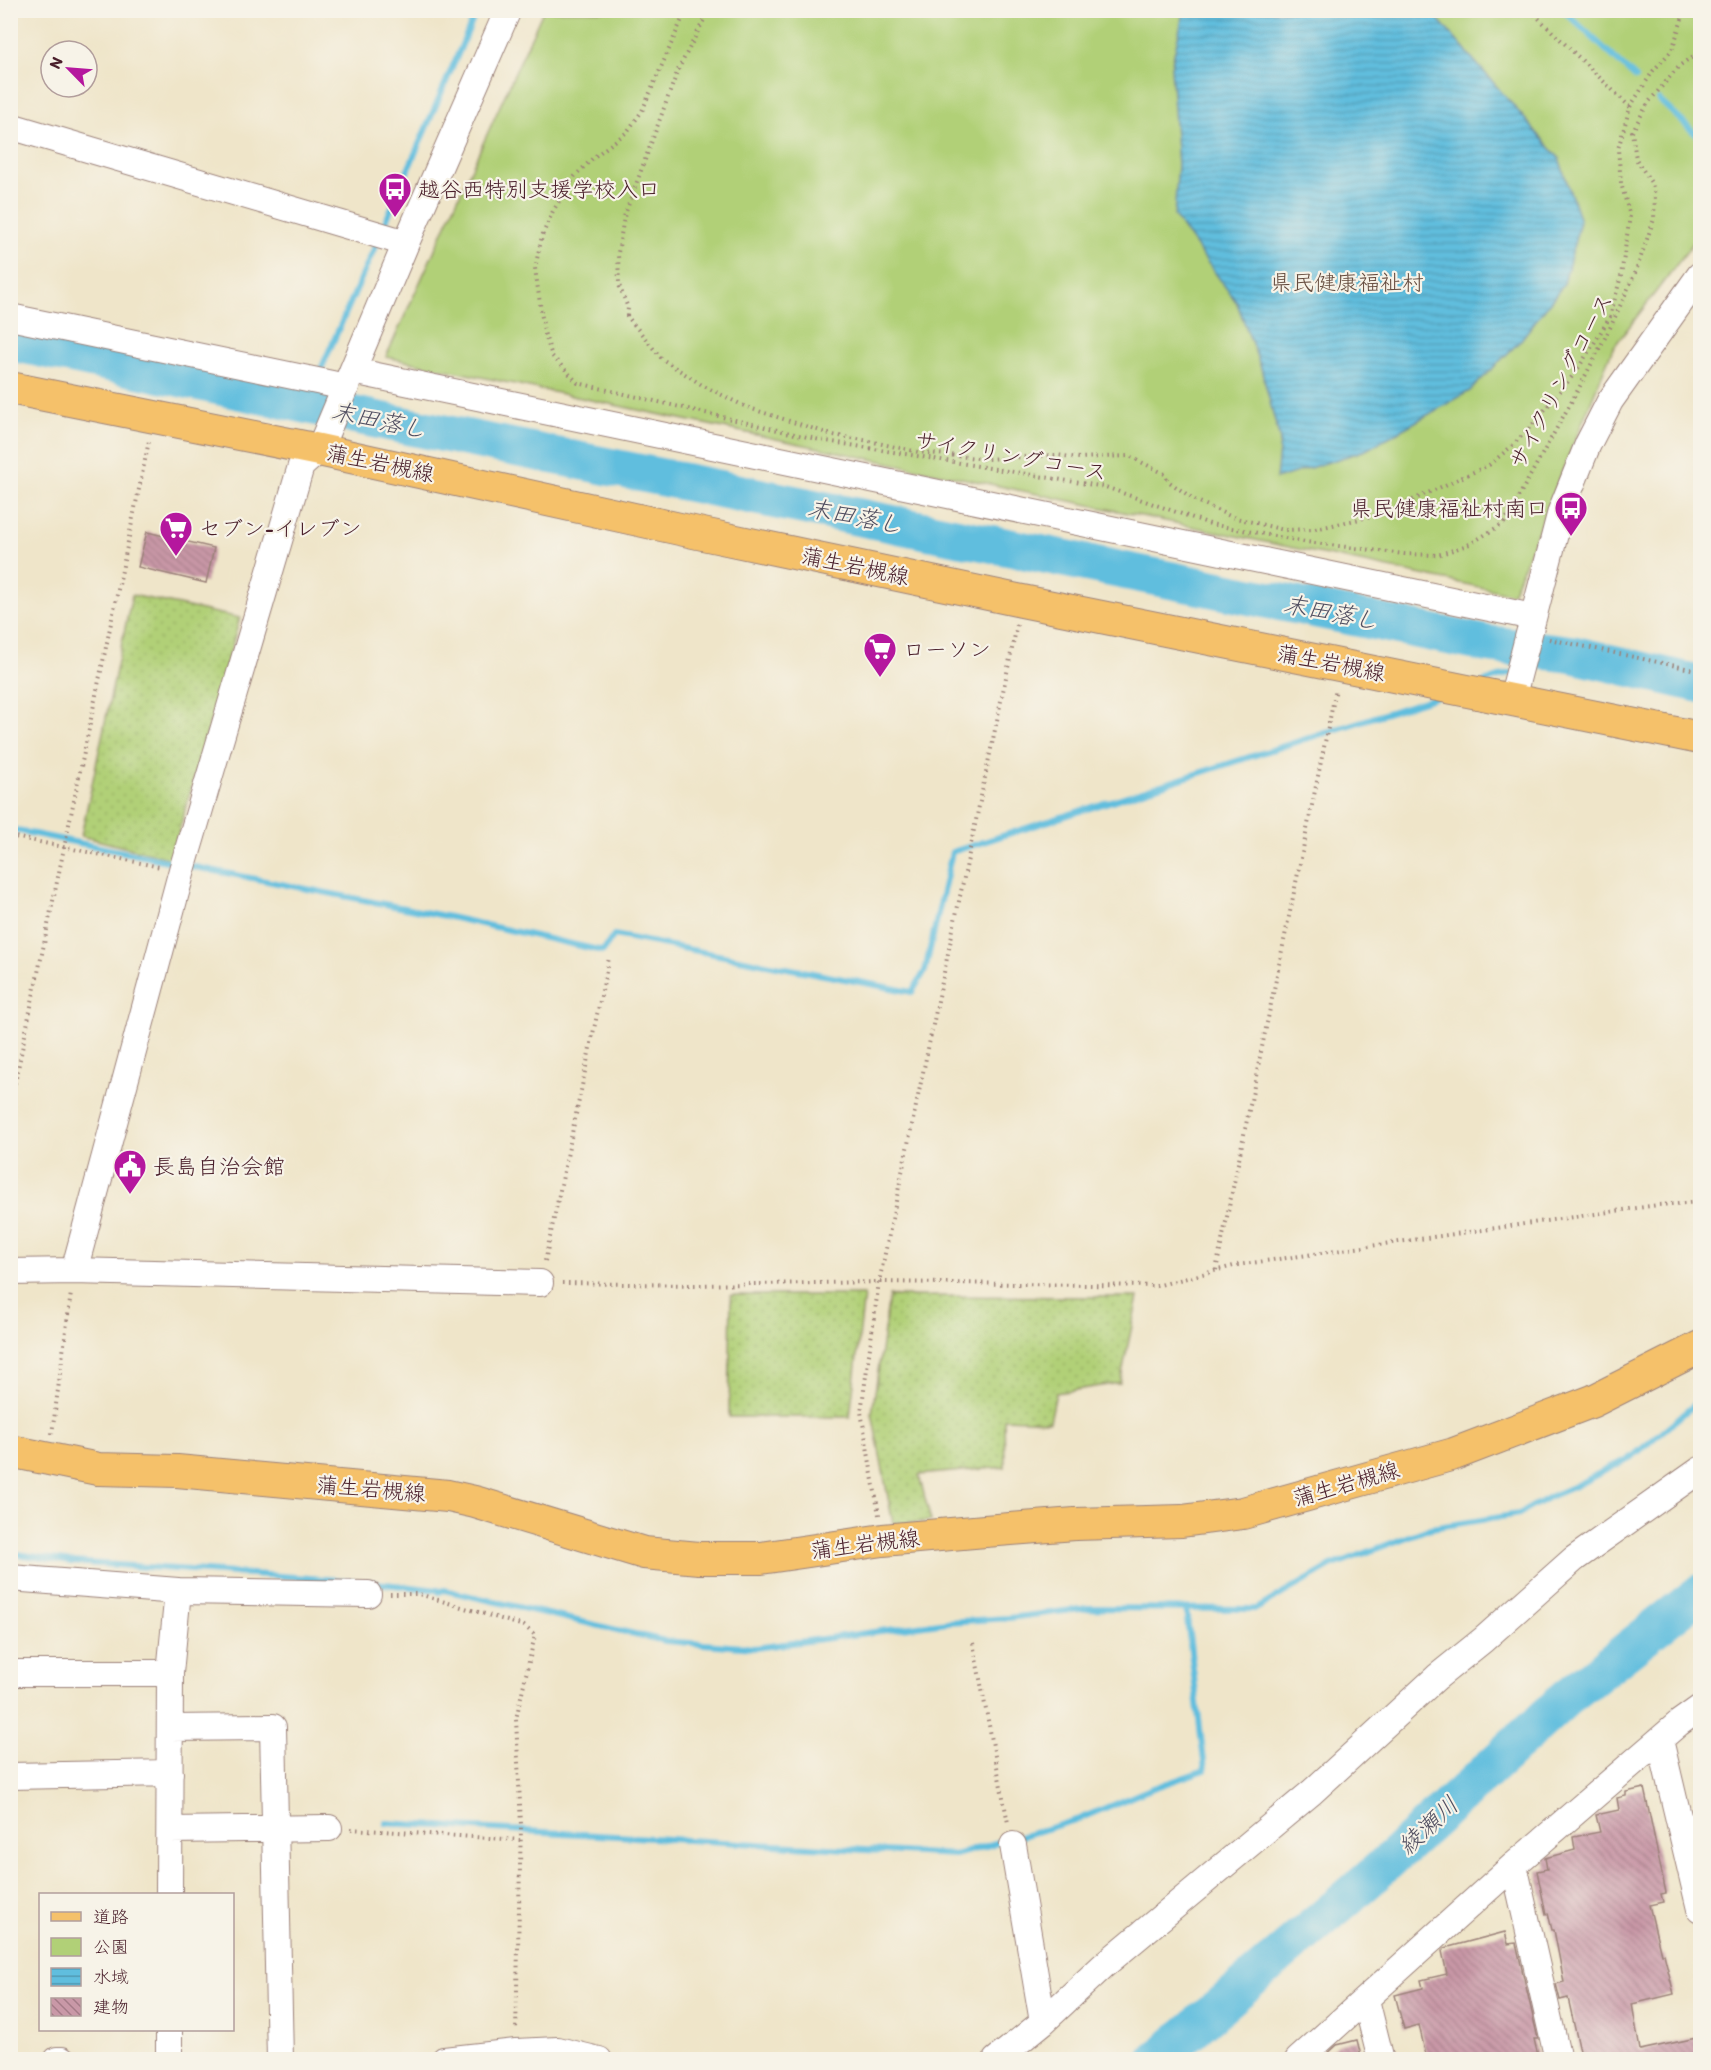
<svg xmlns="http://www.w3.org/2000/svg" width="1711" height="2070" viewBox="0 0 1711 2070" font-family="Itim,'Klee One',sans-serif">
<style>
.grass{fill:url(#grass-dots);stroke:#7e7851;stroke-width:1.5}
.park{fill:#b1d077;stroke:#7e7851;stroke-width:1.5}
.water{fill:url(#water-rules);stroke:#556e84;stroke-width:1.5}
.lines{fill:none;stroke-linecap:round;stroke-linejoin:round}
.stream{stroke:#60bede;stroke-width:6}
.river{stroke:#60bede;stroke-width:38}
.building{fill:url(#building-back-hatch)}
.minor-casing{stroke:#9c827a;stroke-width:28}
.major-casing{stroke:#9c827a;stroke-width:34}
.path{stroke:#9c827a;stroke-width:4;stroke-dasharray:1.5 4.5;stroke-linecap:butt}
.minor{stroke:#fff;stroke-width:26}
.major{stroke:#f5c16b;stroke-width:32}
.labels{text-anchor:middle;dominant-baseline:central;stroke-width:4.5;stroke-linejoin:round;paint-order:stroke}
.poi-label{font-size:22px;fill:#4a1f2b;stroke:#f7f3e8;text-anchor:start}
.park-label{font-size:22px;fill:#644b3e;stroke:#f7f3e8}
.street-label{font-size:22px;fill:#4a1f2b;stroke:#f7f3e8}
.water-label{font-size:24px;font-style:italic;fill:#514f61;stroke:#f7f3e8}
</style>
<defs>
<pattern id="grass-dots" width="8" height="8" patternUnits="userSpaceOnUse" patternTransform="scale(1.5)"><rect width="8" height="8" fill="#b1d077"/><path d="M2 2h.1M6 6h.1" fill="none" stroke="#9ab267" stroke-width="1.8" stroke-linecap="round"/></pattern>
<pattern id="water-rules" width="6" height="5" patternUnits="userSpaceOnUse" patternTransform="scale(1.5)"><rect width="6" height="5" fill="#60bede"/><path d="M0 2.5h6" fill="none" stroke="#519ab4"/></pattern>
<pattern id="building-back-hatch" width="6" height="6" patternUnits="userSpaceOnUse" patternTransform="scale(1.5)"><rect width="6" height="6" fill="#c998a7"/><path d="M-1 5l2 2M0 0l6 6M5-1l2 2" fill="none" stroke="#a57b88"/></pattern>
</defs>
<rect width="100%" height="100%" fill="#f7f3e8"/>
<filter id="ink" filterUnits="userSpaceOnUse"><feTurbulence type="fractalNoise" baseFrequency=".0167" numOctaves="2"/><feDisplacementMap in="SourceGraphic" scale="12" xChannelSelector="R" yChannelSelector="G"/><feConvolveMatrix kernelMatrix="1 2 1 2 8 2 1 2 1" color-interpolation-filters="sRGB"/></filter>
<filter id="wash" filterUnits="userSpaceOnUse"><feTurbulence type="fractalNoise" baseFrequency=".008" numOctaves="4" result="noise"/><feDisplacementMap in="SourceGraphic" scale="24" xChannelSelector="R" yChannelSelector="G"/><feGaussianBlur stdDeviation="1.35" result="paint"/><feColorMatrix in="noise" values="0 0 0 0 0 0 0 0 0 0 0 0 0 0 0 0 0 1.4 0 .05"/><feComposite in="paint" operator="in"/></filter>
<g filter="url(#wash)">
<rect width="100%" height="100%" fill="#efe5c9"/>
<!-- grass -->
<path class="grass" d="M132,595l108,23 -69,241 -90,-23z
M731,1295h133l-14,122h-121z
M889,1296l249,1 -18,86 -64,10 -6,28 -46,-2 1,48 -86,8 12,46 -38,3 -21,-111z"/>
<!-- park -->
<path class="park" d="M543,11h1157v223l-87,114 -101,246 -1126,-237z"/>
<!-- water -->
<path class="water" d="M1184,11h247l128,147 21,63 -16,63 -44,57 -50,50 -104,59 -90,29 4,-39 -19,-72 -24,-65 -63,-87 4,-51 -7,-98z"/>
<g class="lines">
<!-- stream -->
<path class="stream" d="M1563,10l73,68
M1659,100l41,38
M382,230l95,-220
M318,376l60,-136
M302,403l9,-16
M1526,668l45,-14
M1484,682l27,-9
M10,829l167,34
M190,866l255,50 158,35 11,-16 298,57 13,-21 27,-119 485,-155
M10,1553l62,9 282,19
M367,1582l71,8 1,2 5,-2 221,51 90,7 192,-26 61,-4 81,-10 167,1 75,-43 100,-38 88,-14 30,-17 26,-11 58,-30 67,-56
M386,1823l569,32 51,-15
M1016,1838l63,-19 74,-31 52,-18 -19,-161"/>
<!-- river -->
<path class="river" d="M10,342l358,76 1119,226 84,10 129,30
M1157,2060l211,-180 198,-182 134,-105"/>
</g>
<g id="blocks">
<!-- building -->
<path class="building" d="M147,532l67,16 -8,35 -68,-16z
M1644,1788l22,105 -5,1 2,8 -14,3 12,49h3l10,40 -42,10 8,46 61,-13v19l-15,4h-104l-14,-62 -8,2 -4,-16 8,-2 -10,-52h-2l-4,-17 -2,1 -9,-43 10,-2 -2,-11 30,-8 -2,-13 27,-5 -4,-17 23,-5 -2,-12 9,-2v-4z
M1505,1932l3,12 8,-1 22,96h-4l5,21h-112l-8,-35 -15,4 -9,-34 28,-7 -2,-8 26,-6 -5,-23 3,-3z
M1357,2040l5,20h-41l16,-15z"/>
</g>
</g>
<g filter="url(#ink)">
<use href="#blocks" fill-opacity="0" stroke="#9c827a" stroke-width="1.5"/>
<g class="lines">
<defs>
<path id="minor" d="M10,126l396,117
M10,317l336,70
M353,371l1180,246
M1512,699l49,-188 27,-67 22,-43 90,-126
M74,1271l108,-401 119,-404 18,-16 87,-207 102,-233
M10,1272l64,-1 466,12
M10,1578l168,13 190,3
M10,1673h160
M170,1728l103,-1 7,333
M1660,1740l40,169
M10,1776l160,-3
M170,1830l159,-2
M1013,1845l30,177
M1514,1865l44,195
M169,1894l1,-221 8,-82
M1366,2000l15,60
M57,2060h5
M169,2060v-30
M444,2060l72,-8 42,-2 41,10
M996,2060l47,-38 60,-56 209,-174 125,-115 46,-37 91,-81 126,-89
M1298,2060l216,-195 165,-142 21,-15"/>
<path id="major" d="M10,388l309,62 379,83 324,68 678,137
M10,1451l88,18 79,2 271,25 27,6 169,51 55,5h62l122,-18 102,-9 90,-7 107,-3 61,-8 211,-59 139,-53 107,-54"/>
</defs>
<!-- minor casing -->
<use href="#minor" class="minor-casing"/>
<!-- major casing -->
<use href="#major" class="major-casing"/>
<!-- path -->
<path class="path" d="M686,10l-44,101 -15,21 -33,25 -19,19 -22,35 -11,25 -7,32 9,64 8,24 26,27 242,57 285,47 105,37 96,18 98,12 34,1 32,-11 34,-21 75,-135 31,-60 26,-57 18,-52 1,-24 -3,-11 -16,-25 -4,-27 16,-29 31,-37 11,-8 10,-1
M709,10l-31,60 -54,147 -6,36 1,32 9,23 -1,8 35,43 40,26 44,22 87,28 36,6 49,11 69,7 70,-4 22,3 50,-2 36,18 3,7 27,19 37,17 52,13 31,-1 67,-15 107,-49 23,-19 21,-22 42,-51 18,-28 17,-28 11,-41 9,-60 -9,-33 -3,-34 12,-42 23,-36 19,-21 13,-40
M1530,10l100,97
M1549,639l151,32
M10,836l150,31
M10,1107l139,-666
M545,1261l64,-303
M1216,1270l120,-581
M562,1283l132,2 185,-3 277,4 81,-21 421,-60 42,-3
M52,1434l19,-141
M879,1515l-18,-103 18,-130 138,-657
M390,1594h29l105,32 11,9 -19,84 5,106 -5,205
M973,1643l35,180
M351,1829l169,11"/>
<!-- minor -->
<use href="#minor" class="minor"/>
<!-- major -->
<use href="#major" class="major"/>
</g>
</g>
<!-- icons -->
<defs>
<symbol id="bus-pin" viewBox="-11 -11 22 30"><path d="M0 17L-7.5 6A9.5 9.5 0 1 1 7.5 6Z" fill="#b5179e" stroke="#f7f3e8"/><path d="M-5-6H5V4H4V6H2V4H-2V6H-4V4H-5ZM-3.5-4V0h7V-4ZM-3.5 1.2v1.5H-2V1.2ZM2 1.2v1.5H3.5V1.2Z" fill="#fff"/></symbol>
<symbol id="supermarket-pin" viewBox="-11 -11 22 30"><path d="M0 17L-7.5 6A9.5 9.5 0 1 1 7.5 6Z" fill="#b5179e" stroke="#f7f3e8"/><path d="M-6-5.5h2.5l.6 2H6L4.5 2H-2.5L-4.4-4H-6ZM-1.5 3.2a1.3 1.3 0 1 0 .1 0ZM3 3.2a1.3 1.3 0 1 0 .1 0Z" fill="#fff"/></symbol>
<symbol id="civic-pin" viewBox="-11 -11 22 30"><path d="M0 17L-7.5 6A9.5 9.5 0 1 1 7.5 6Z" fill="#b5179e" stroke="#f7f3e8"/><path d="M-.6-6.5H3V-4.5H.6V-3L4-1V1h2V6H-6V1h2V-1L-.6-3ZM-1.2 2.5V6h2.4V2.5Z" fill="#fff"/></symbol>
</defs>
<g fill-rule="evenodd">
<use href="#bus-pin" x="376" y="170" width="38" height="52"/>
<use href="#bus-pin" x="1552" y="489" width="38" height="52"/>
<use href="#supermarket-pin" x="157" y="509" width="38" height="52"/>
<use href="#supermarket-pin" x="861" y="630" width="38" height="52"/>
<use href="#civic-pin" x="111" y="1147" width="38" height="52"/>
</g>
<g class="labels">
<!-- poi labels -->
<g class="poi-label">
<text x="418" y="189">越谷西特別支援学校入口</text>
<text x="1548" y="508" text-anchor="end">県民健康福祉村南口</text>
<text x="199" y="528">セブン-イレブン</text>
<text x="903" y="649">ローソン</text>
<text x="153" y="1166">長島自治会館</text>
</g>
<!-- park labels -->
<g class="park-label">
<text x="1347" y="282">県民健康福祉村</text>
</g>
<!-- street labels -->
<g class="street-label">
<text transform="translate(1561 381) rotate(-62)">サイクリングコース</text>
<text transform="translate(1011 456) rotate(10)">サイクリングコース</text>
<text transform="translate(380 463) rotate(12)">蒲生岩槻線</text>
<text transform="translate(855 566) rotate(12)">蒲生岩槻線</text>
<text transform="translate(1331 663) rotate(11)">蒲生岩槻線</text>
<text transform="translate(1346 1484) rotate(-16)">蒲生岩槻線</text>
<text transform="translate(371 1489) rotate(5)">蒲生岩槻線</text>
<text transform="translate(865 1544) rotate(-7)">蒲生岩槻線</text>
</g>
<!-- water labels -->
<g class="water-label">
<text transform="translate(379 420) rotate(12)">末田落し</text>
<text transform="translate(855 516) rotate(11)">末田落し</text>
<text transform="translate(1331 612) rotate(11)">末田落し</text>
<text transform="translate(1428 1825) rotate(-43)">綾瀬川</text>
</g>
</g>
<!-- margin -->
<rect width="1711" height="2070" fill="none" stroke="#f7f3e8" stroke-width="36"/>
<!-- legend -->
<rect x="39" y="1893" width="195" height="138" fill="#f7f3e8" stroke="#b29e9c" stroke-width="1.5"/>
<rect x="51" y="1912" width="30" height="9" fill="#f5c16b" stroke="#b29e9c" stroke-width="1.5"/>
<text x="93" y="1923" font-size="18" fill="#4a1f2b">道路</text>
<rect x="51" y="1938" width="30" height="18" fill="#b1d077" stroke="#b29e9c" stroke-width="1.5"/>
<text x="93" y="1953" font-size="18" fill="#4a1f2b">公園</text>
<rect x="51" y="1968" width="30" height="18" fill="url(#water-rules)" stroke="#b29e9c" stroke-width="1.5"/>
<text x="93" y="1983" font-size="18" fill="#4a1f2b">水域</text>
<rect x="51" y="1998" width="30" height="18" fill="url(#building-back-hatch)" stroke="#b29e9c" stroke-width="1.5"/>
<text x="93" y="2013" font-size="18" fill="#4a1f2b">建物</text>
<!-- north arrow -->
<g transform="translate(69 69) rotate(295)"><circle r="28" fill="#f7f3e8" stroke="#b29e9c" stroke-width="1.5"/>
<path d="M0-4.5L10 22L0 15L-10 22Z" fill="#b5179e"/>
<text y="-9" font-size="16" font-weight="bold" text-anchor="middle" fill="#4a1f2b">N</text>
</g>
</svg>
